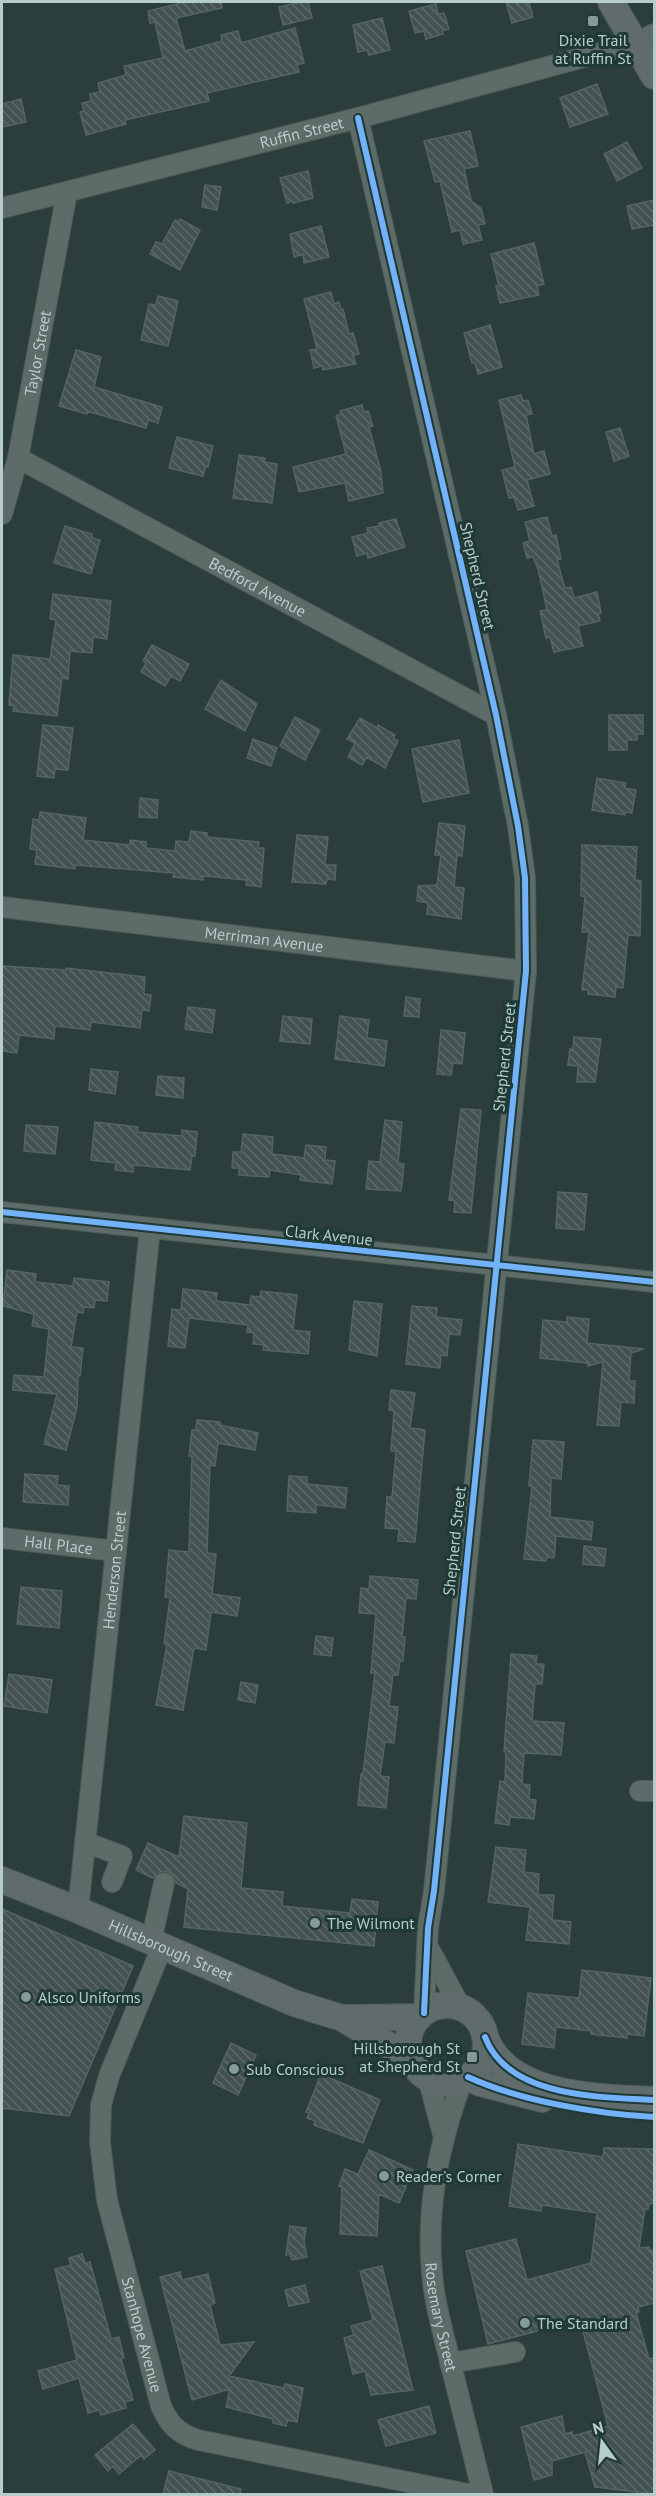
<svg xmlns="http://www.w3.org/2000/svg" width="656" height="2496" viewBox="0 0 656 2496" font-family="'PT Sans',sans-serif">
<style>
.building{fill:url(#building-back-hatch);stroke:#546463;stroke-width:1.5}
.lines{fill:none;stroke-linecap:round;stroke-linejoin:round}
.minor-casing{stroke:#4c5957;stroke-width:22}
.major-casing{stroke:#4a5958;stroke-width:28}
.minor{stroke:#5d6b69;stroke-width:20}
.major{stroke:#606c6b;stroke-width:26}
.cycleway-casing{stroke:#1e3936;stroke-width:10}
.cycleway{stroke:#73b2f8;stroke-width:6}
.poi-dot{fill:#869b99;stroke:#1e3936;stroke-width:2}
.labels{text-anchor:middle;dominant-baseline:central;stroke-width:6;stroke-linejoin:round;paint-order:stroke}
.poi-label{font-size:16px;fill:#b7cdcb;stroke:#1e3936;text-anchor:start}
.street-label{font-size:16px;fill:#b7cdcb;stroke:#1e3936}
</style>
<defs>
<pattern id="building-back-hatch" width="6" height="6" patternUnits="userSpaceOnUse" patternTransform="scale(1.5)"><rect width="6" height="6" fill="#435250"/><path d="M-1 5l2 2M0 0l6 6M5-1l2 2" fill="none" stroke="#5c6a68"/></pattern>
</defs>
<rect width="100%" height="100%" fill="#2c3e3b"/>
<!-- building -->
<path class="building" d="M185,2h36l1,6 -46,10 9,33 37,-10 -1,-6 17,-4 3,12 54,-15 9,35 -7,2 2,7 -92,21 2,8 -84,19 1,4 -40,11 -6,-23 4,-1 -2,-8 9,-2 -1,-7 10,-2 -2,-9 28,-8 -2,-9 39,-8 -8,-36 -5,1 -2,-12z
M301,2h7l4,16 -29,7 -4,-18z
M506,2h23l4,15 -21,6z
M436,4l2,10 6,-1 5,16 -7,2 1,3 -17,5 -2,-8 -9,2 -6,-22z
M382,18l8,32 -21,5 -2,-5 -9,2 -5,-27z
M597,84l11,30 -38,13 -10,-29z
M21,99l5,23 -24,5v-23z
M470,131l8,35 -14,3 7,32 10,7 4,16 -7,1 4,15 -19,4 -3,-14 -8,2 -12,-51 -5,1 -11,-41z
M627,142l15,26 -25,13 -13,-27z
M308,171l5,27 -20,5v-2l-6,2 -7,-25z
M205,185l16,2 -4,23 -15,-3z
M654,200v25l-22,4 -5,-23z
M180,219l20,11 -20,40 -30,-16 6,-12 6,2 13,-24 4,2z
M321,226l8,31 -25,6 -1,-9 -9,3 -4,-23z
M534,243l10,41 -7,2 2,9 -39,8 -4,-17h3l-8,-32z
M331,292l3,12 5,-2 2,8 2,-1 6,25 4,-1 6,21 -6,1 3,9 -33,6 -1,-4 -8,2 -4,-18 7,-1 -13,-50z
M158,296l20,5 -10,45 -27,-6 8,-36 7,1z
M490,325l12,42 -24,7 -3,-11h-3l-8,-30z
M76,350l25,7 -7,30 68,20 -4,16 -10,-3 -2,8 -59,-17v3l-28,-8z
M521,395l2,6 5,-1 4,14 -6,1 8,39 10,-3 6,23 -23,6 7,26 -16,4 -4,-13 -5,1 -7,-28 13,-3 -16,-67z
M362,405l2,7 4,-1 5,15 -4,1 12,45 2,21 -34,8 -4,-18 -46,9 -6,-25 53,-13 -10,-38 5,-2 -1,-3z
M620,428l9,28 -15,5 -8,-29z
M177,437l36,9 -5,21 -2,-1 -3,10 -34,-8z
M239,455l26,3 -1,4 13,2 -5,39 -39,-5z
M547,517l5,19 4,-1 5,24 -4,1 8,28 6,-1 3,11 23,-6 4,21h-3l2,8 -22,5 5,20 -29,6 -4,-15 -4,1 -6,-27 7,-1 -9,-41 -5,-12 -6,1 -4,-15 7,-2 -5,-19z
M396,519l9,28 -37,11 -1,-5 -10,3 -5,-19 16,-4 -1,-5 12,-2v-3z
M65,526l27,8v4l8,2 -9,34 -37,-11z
M53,594l58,7 -4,38 -14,-2 -1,16 -22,-2 -2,28 -6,-1 -5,38 -44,-5 1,-5 -5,-1 4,-50 37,4 6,-39 -6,-1z
M152,645l37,19 -9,17 -9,-5 -6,10 -24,-14 5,-9 -3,-2z
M221,680l36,24 -12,27 -40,-22z
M609,715h34v19h-6v6h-10v10h-18z
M295,717l25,13 -15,30 -25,-14z
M360,718l17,10 1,-3 17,10 -2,3 5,3 -13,27 -18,-11 -5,8 -14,-8 7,-14 -8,-4z
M43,725l30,3 -5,42 -13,-1 -1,9 -17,-2z
M253,739l24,9 -6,18 -24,-8z
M459,740l10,53 -46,9 -11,-53z
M597,778l29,5 -1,5 11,2 -4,23 -7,-1v3l-33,-5z
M140,798l18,2 -1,18 -18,-1z
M40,812l46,6 -3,22 47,5v-5l16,2v6l29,3 1,-10 13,1 2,-11 16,2v4l52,5 -1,6h6l-3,39 -15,-2 1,-5 -44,-4v4l-30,-3 1,-4 -99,-8v4l-40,-5 2,-14 -7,-1 3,-30 6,1z
M439,823l26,3 -3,30 -5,-1 -3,32 10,1 -3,31 -34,-5 1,-11 -11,-2 1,-15 19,-1 4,-30h-6z
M297,835l31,2 -3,28h11l-1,15 -8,-1 -1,5 -34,-2z
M582,845l55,2 -2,33 6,1 -1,55 -12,-1 -5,53 -7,-1 -1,10 -27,-3v-4h-6l7,-58h-7l3,-35 -4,-1z
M2,966l64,4v-2l79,9 -1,17 7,1 -2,16 -7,-1 -2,18 -49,-6 -1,8 -35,-4 -1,13 -35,-4 -2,18 -15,-2z
M406,997l14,2 -1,18 -15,-1z
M188,1007l27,3 -3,23 -27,-4z
M283,1016l29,3 -2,25 -30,-3z
M340,1016l29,4 -2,18 20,3 -3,25 -49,-7z
M441,1030l24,3 -3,31 -9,-1 -2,12 -14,-1z
M574,1037l27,2 -6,43h-18l1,-16 -10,-1 2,-16 3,1z
M91,1069l27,3 -3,22 -26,-4z
M158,1076l26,2 -1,20 -27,-3z
M461,1109l20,1 -10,103 -17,-1 1,-11 -6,-1z
M385,1120l17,2 -4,41 6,1 -3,27 -35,-2 3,-28 11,1z
M95,1122l43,5 -1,5 45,4v-6l15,2 -2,24h-3l-2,14 -57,-5v7l-18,-2 1,-7 -25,-3z
M26,1125l32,2 -3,27 -31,-3z
M243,1134l30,3 -1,17 32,4 2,-13 20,2 -1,13 10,1 -3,23 -32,-4 1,-5 -31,-5 -1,7 -30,-2v-7h-7l1,-16h8z
M558,1192l29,2 -3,36 -28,-2z
M7,1270l29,4 -1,8 38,4 1,-8 35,4 -2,19 -12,-1 -1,8 -10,-1 -1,6 -6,-1 -6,35 12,1 -3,28h-2l-1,32 -11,42 -22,-6 13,-50 -44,-4 1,-15 30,2 5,-48 -17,-3 2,-12 -31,-8z
M183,1289l34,4 -1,8 34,4 1,-9 9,1 1,-6 36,4 -4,35 17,2 -2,22 -45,-4 1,-5 -11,-1 1,-11 -7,-1 1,-7 -59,-7 -4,30 -17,-2 4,-37 9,1z
M354,1301l28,3 -5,52 -28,-6z
M412,1306l25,2 -1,9 26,3 -2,15 -11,-1 -2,22 -6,-1 -1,13 -34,-4z
M567,1317l22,2 -2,24 57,6 -13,4 -2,28h6l-1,22 -13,-1 -2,24 -22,-1 6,-63 -15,4 -1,-3 -47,-5 3,-38 24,2z
M391,1390l24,3 -5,35 15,2 -10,112 -17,-1 1,-12 -14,-1 2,-31h5l4,-46h-5l3,-40 -5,-1z
M197,1420l23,2v3l38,8 -3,17 -37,-7 -3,23 -5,-1 -3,88 9,1 -4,40 28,4 -3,18 -26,-4 -5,38 -12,-2 -11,62 -27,-5 11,-61h-3l6,-46 -5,-1 4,-47 20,2 3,-96h-3l3,-26h4z
M533,1440l31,2 -3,37 -10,-1 -1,39 43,5 -2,18 -35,-4 -2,22 -7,-1 -1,4 -22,-2 8,-73h-3z
M25,1474l33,2 -1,9 12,1 -1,19 -45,-3z
M289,1476l18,1v7l40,4 -2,20 -29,-3v8l-29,-2z
M584,1546l22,3 -2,17 -21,-2z
M370,1576l48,4 -2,19 -10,-1 -4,39h3l-2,24h-3l-2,14h-5l-4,31 9,1 -4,36 -9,-1 -5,34 9,1 -3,31 -28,-3 3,-31h2l12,-101h-4l5,-59 -17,-1 2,-25 8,1z
M21,1587l41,4 -3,37 -42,-4z
M316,1636l17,2 -2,18 -17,-2z
M511,1654l26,2 -1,8h8l-2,20h-7l-3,37 32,2 -3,32 -37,-2 -2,31 8,1 -1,14 7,1 -2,19 -24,-2 -1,8 -14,-2 5,-42 5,1 1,-30h-2z
M9,1674l43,6 -5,33 -43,-7z
M241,1682l17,3 -3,18 -17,-3z
M184,1816l63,7 -6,65 42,4 -1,14 68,7 2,-14 26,3 -4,44 -190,-19 4,-38 -12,-6 -4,-8 -5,-4 -7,1 -7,6 -17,-8 12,-27 31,14z
M496,1847l30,3 -2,22 15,2 -1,21h16l-2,25 19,2 -2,22 -43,-4 4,-33 -42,-5z
M2,1909l131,57 -64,150 -67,-8z
M582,1970l69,8 -7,58 -17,-2v4l-36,-4v-3l-35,-4 -2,21 -32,-4 6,-51 51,5z
M231,2043l25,12 -18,40 -25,-12z
M321,2074l59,26 -17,43 -49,-18 1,-4 -8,-3 2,-5 -3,-1z
M518,2144l85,13 1,-9 50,1v54l-5,1 -1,5h-3l-6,39 10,-1 2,4 3,-1v53l-16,4 1,5 -3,1 13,46 5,-1v136l-59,-7 -10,-35 -33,9v14l-18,5 -13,-53 41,-11 3,18 7,-2 1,4 35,-10 -28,-106 -92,24 -22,-93 50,-12 11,41 64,-17 6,-50 -55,-8 -1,6 -32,-5z
M369,2150l44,20 -14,33 -20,-9 -2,42 -37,-2 2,-47 -3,-1 6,-17 13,5z
M290,2226l16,2 -2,14 3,15 -15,3 -2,-6 -4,1z
M82,2254l3,9 5,-1 21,77 8,-2 5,21 -3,1 12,41 -8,2 1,6 -25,7 -2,-5 -11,3 -9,-35 -36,11 -5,-18 39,-11 -22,-91 16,-4 -2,-7z
M382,2266l31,124 -42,5 -6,-24 -12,3 -9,-36 10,-3 -3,-9 22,-6 -13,-49z
M180,2272l2,8 26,-6 7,29 -5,2 10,40 34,-3 -25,34 55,12 1,-4 18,4 -6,34 -9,-2 -2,6 -13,-3v-4l-47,-12 4,-18 -38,11 -32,-123z
M305,2285l4,17 -20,4 -4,-16z
M429,2406l7,27 -50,13 -8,-26z
M133,2424l22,26 -11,9 -3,-4 -22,19 -6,-8 -5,5 -13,-16z
M169,2471l72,18 -1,5h-77z"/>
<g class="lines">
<defs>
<g id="minor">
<path d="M358,118l138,597 22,111 7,52 1,93 -92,920 -6,37 -4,85"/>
<path id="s1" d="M2,208l356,-90 278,-75 18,-9"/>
<path id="s2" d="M18,458l478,257"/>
<path id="s3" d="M2,514l16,-56 49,-266"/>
<path id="s4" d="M2,907l524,64"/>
<path d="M2,1212l652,70"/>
<path id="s5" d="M2,1538l114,13"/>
<path d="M640,1791h14"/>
<path d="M85,1842l37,14 -10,26"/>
<path id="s6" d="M78,1910l72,-681"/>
<path d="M151,1942l13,-59"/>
<path id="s7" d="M162,1947l-53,129 -8,29 -1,37 7,58 54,206c8,18 17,28 37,34l270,54"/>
<path d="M428,1947l33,61"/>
<path d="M428,2078l16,60"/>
<path id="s8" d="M463,2079c-23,60 -37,128 -31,193 2,30 11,60 18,89 11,45 22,89 33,133"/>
<path d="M450,2363l65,-11"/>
</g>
<g id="major">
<path d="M611,2l43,74"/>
<path id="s9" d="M2,1880l76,30 216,93 48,15 53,31 19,15"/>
<circle cx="447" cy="2044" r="39"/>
<path d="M345,2018l74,-1"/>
<path d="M485,2037c23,61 115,60 169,63"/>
<path d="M468,2077l12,6 62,16"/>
</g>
</defs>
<!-- minor casing -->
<use href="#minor" class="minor-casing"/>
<!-- major casing -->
<use href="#major" class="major-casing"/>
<!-- minor -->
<use href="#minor" class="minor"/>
<!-- major -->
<use href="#major" class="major"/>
<defs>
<path id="cycleway" d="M358,118l138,597 22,111 7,52 1,93 -92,920 -6,37 -4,85
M2,1212l652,70
M485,2037c23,61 115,60 169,63
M468,2077c52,24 129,37 186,40"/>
</defs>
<!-- cycleway casing -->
<use href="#cycleway" class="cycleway-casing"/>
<!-- cycleway -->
<use href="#cycleway" class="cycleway"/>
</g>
<!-- markers -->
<g class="poi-dot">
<rect x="587" y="15" width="12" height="12" rx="3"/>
<circle cx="315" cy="1923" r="6"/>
<circle cx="26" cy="1997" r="6"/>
<rect x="466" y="2051" width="12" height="12" rx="3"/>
<circle cx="234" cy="2069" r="6"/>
<circle cx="384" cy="2176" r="6"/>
<circle cx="525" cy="2323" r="6"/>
</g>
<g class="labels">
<!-- poi labels -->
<g class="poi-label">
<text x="593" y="40" text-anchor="middle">Dixie Trail<tspan x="593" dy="18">at Ruffin St</tspan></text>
<text x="327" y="1923">The Wilmont</text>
<text x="38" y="1997">Alsco Uniforms</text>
<text x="460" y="2048" text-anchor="end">Hillsborough St<tspan x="460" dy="18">at Shepherd St</tspan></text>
<text x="246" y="2069">Sub Conscious</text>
<text x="396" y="2176">Reader's Corner</text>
<text x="537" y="2323">The Standard</text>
</g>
<!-- street labels -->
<g class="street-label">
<text stroke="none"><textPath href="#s1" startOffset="309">Ruffin Street</textPath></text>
<text stroke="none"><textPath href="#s3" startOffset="165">Taylor Street</textPath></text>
<text transform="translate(478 576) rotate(77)">Shepherd Street</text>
<text stroke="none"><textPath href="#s2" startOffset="272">Bedford Avenue</textPath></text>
<text stroke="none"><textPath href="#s4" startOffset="264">Merriman Avenue</textPath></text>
<text transform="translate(504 1057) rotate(-84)">Shepherd Street</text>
<text transform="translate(329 1235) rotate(6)">Clark Avenue</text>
<text transform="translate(454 1541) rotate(-84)">Shepherd Street</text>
<text stroke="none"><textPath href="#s5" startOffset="57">Hall Place</textPath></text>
<text stroke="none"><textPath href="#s6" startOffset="342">Henderson Street</textPath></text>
<text stroke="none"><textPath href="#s9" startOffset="183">Hillsborough Street</textPath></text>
<text stroke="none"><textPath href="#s8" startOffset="243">Rosemary Street</textPath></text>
<text stroke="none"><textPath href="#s7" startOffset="404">Stanhope Avenue</textPath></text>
</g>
</g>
<!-- border -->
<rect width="656" height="2496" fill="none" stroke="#b7cdcb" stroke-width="6"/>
<!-- north arrow -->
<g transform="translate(602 2442) rotate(345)" stroke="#1e3936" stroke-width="4.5" paint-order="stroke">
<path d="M0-4.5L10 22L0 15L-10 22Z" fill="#b7cdcb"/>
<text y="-9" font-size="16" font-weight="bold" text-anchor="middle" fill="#b7cdcb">N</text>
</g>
</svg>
